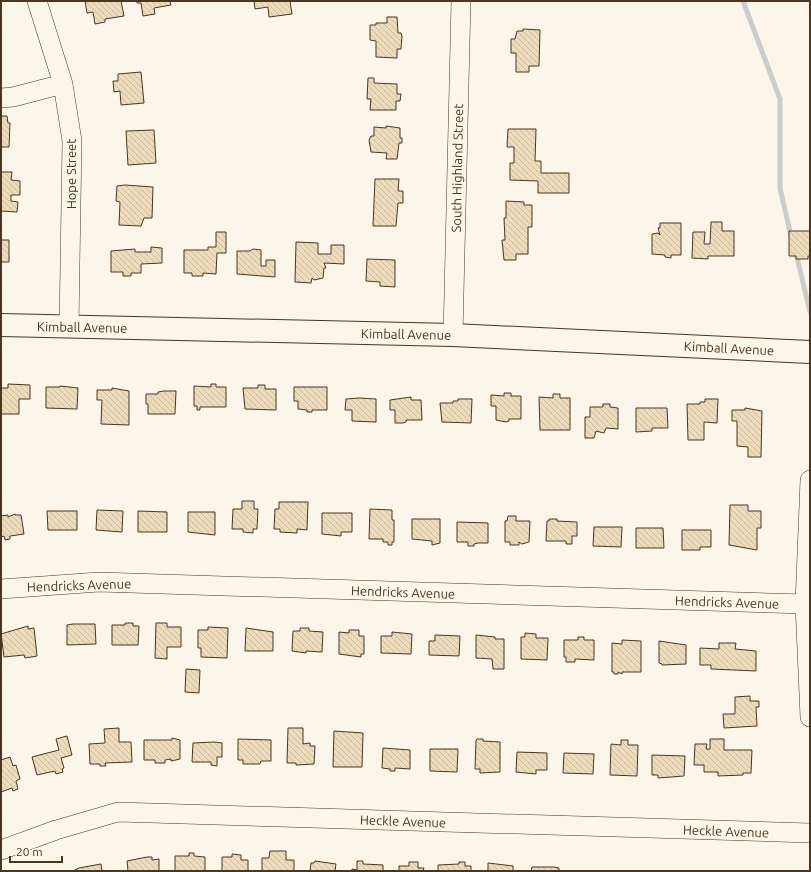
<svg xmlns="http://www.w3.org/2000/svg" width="811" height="872" viewBox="0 0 811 872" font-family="Ubuntu,sans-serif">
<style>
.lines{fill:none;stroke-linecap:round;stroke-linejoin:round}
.stream{stroke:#c9cecd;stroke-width:5}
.building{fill:url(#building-back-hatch);stroke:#4a3520}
.minor-casing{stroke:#4a3520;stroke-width:20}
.major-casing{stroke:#4a3520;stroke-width:24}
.minor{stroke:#fbf6e9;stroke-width:19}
.major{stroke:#fbf6e9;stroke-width:22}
.labels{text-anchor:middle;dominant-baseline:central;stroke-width:3;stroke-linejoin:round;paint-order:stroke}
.street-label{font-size:13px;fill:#4a3520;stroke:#fbf6e9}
</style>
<defs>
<pattern id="building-back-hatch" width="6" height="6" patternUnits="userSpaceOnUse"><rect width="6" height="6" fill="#ecdcbc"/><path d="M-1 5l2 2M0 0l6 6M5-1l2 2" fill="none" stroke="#ccbda1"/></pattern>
</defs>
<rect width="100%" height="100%" fill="#fbf6e9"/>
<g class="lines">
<!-- stream -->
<path class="stream" d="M743,1l37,98v89l11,48
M796,253l14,59"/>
</g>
<!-- building -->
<path class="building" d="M85,1h36l3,15 -19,3v3l-10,2 -2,-12 -6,1z
M137,1h33l1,4 -17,3 1,6 -12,2 -2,-13h-4z
M254,1h36l2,13 -23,3 -1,-10 -13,2z
M387,17h10l1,16h3l1,3 -1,13h-4v9l-21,-1v-16l-6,-1v-15h6v-2h11z
M523,29l17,1 -1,36h-10v6h-13v-19h-5v-14h4l2,-8h6z
M141,72l3,31 -23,2 -1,-14 -6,1 -1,-11h5v-7z
M368,78h6v5l23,1v10h4l-1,7h-4v9h-26l1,-11h-4z
M1,116h6l1,7h2l-1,24h-8z
M386,126l14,2v10h2v5h-3l-2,16h-11l1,-6 -16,-1 -2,-12 2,-4h3v-9l12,1z
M508,129h28l-1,32h6v12h28v20h-31v-12l-28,-1v-17h4v-16h-7z
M154,130l2,33 -28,2 -2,-34z
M1,172h11l-1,8 9,1v14h-9v6l7,1 -1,10 -16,-1z
M375,179h24l-1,12h5v12h-5l-2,23h-23z
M125,185l28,2 -1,31h-8l-3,8 -22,-1 1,-23 -4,-1 1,-15z
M506,201l18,1v3h8v22h-4v27h-12v6h-12l-2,-20h3l-1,-22h2z
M711,222h11v9h12v25h-26v3l-16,-1 1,-26h12l-1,12h6z
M660,223h21v32h-10v3l-6,-1v-2l-13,-1v-20l6,-1 2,2 -2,-7h2z
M789,231h21v25h-2v3h-12v-3h-7z
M216,232h10v21h-9l-1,21 -13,-1v3h-11v-3h-8v-23h24v-3h8z
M1,240h8v22h-8z
M296,242l22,1v11h13v-9h13v19l-20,-1 2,5h-2l-1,10 -9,2 -2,-2 -1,5 -16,-1z
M151,247l11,1v15l-21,1v9h-10v3h-8v-4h-12v-21l24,-2v3h16z
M253,249l8,1v16h5v-6h9v17l-38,-3v-23h13z
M367,259l28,1v27l-15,-1v-4l-14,-1z
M8,384l22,1v14h-11v15h-18v-26h7z
M211,384h5v3h10v20h-26v3h-3v-4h-3v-20l17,1z
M258,385h7v4h11v21l-31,-1 -2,-21h15z
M60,386l18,2 -1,21 -31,-1v-21h14z
M294,387h33v23h-15v2h-5v-2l-9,-1v-8h-4z
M112,388l17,3v34l-28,-1 1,-24h-5v-10h15z
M164,391h12l-1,23h-27v-10h-2v-10h12v-2z
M504,393h7v3h10v23h-12v2l-3,1 -10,-2v-14h-5v-11l13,1z
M553,394h7v4h10v32h-30l-1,-33 14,1z
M411,397v3h10l1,20h-16v2l-3,1h-8v-13h-5v-10z
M359,398l17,1v23l-24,-1v-11h-7l1,-11z
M458,399h14l-1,24 -29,-1 -2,-19h13v-2h5z
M705,399h13l-1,24 -13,-1v18h-16l-1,-36h13v-2h5z
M603,404h7v3l8,1v21l-12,-1 -2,5 -8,-2 -2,7h-9v-21h5v-10h13z
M636,408h31l1,20h-16v3l-16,1z
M745,408l17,3 -1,46h-13v-10l-11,-1v-25h-5v-11h13z
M242,501h12v8h4l-1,20h-4v4l-10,-1v-3h-11l1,-20h9z
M279,502h29l-1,28 -10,-1v4l-17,-1v-3h-6l1,-20h4z
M730,505h18v6h13v17h-4v22l-28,-5z
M370,509l22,1v10h2v22h-2v3h-4v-3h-5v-3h-14z
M97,510l26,1 -1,21 -26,-2z
M47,511h30v19h-29z
M138,511l29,1v20h-29z
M188,512h27v23l-27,-3z
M322,513h30v19h-11v4l-19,-2z
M15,514v1h6l3,19 -14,2v3l-5,1 -1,-4 -3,1v-21l7,-1v2z
M508,516h8v5h14l-1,21 -7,2 -3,-2v3h-9v-3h-5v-21h2z
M412,519h28v24l-8,2v-4l-20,-2z
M549,519h8v2l20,1v14h-5v8h-6v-3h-20l1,-20h2z
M457,522l31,1v20h-10l-4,1v2h-6v-4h-11z
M594,527h28l-1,20 -28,-1z
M636,528h27l1,20h-28z
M682,530h29v17h-11v3h-18z
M125,623h8v3h6l-1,19h-26v-20h13z
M156,623h11v4h14v20h-14v12l-12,-1z
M73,624h22l1,20 -29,1v-20z
M28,626v3l6,-1 3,28 -12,2 -1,-3 -20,2 -3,-23z
M208,627l20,1 -1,30 -26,-1v-9h-3v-18h10z
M246,628l27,4v19h-28z
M300,628h9v3l14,1 -1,20 -16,-1v2l-14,-2 1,-20h7z
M349,630h10v6h5v18h-3v3l-22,-3v-22l10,1z
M392,632l20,2 -1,20 -30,-1v-17h11z
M525,633l11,1v4h12l-1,22 -26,-1v-22h4z
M435,635l25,1 -1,20 -30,-1v-14h6z
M476,635l19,2v2h9v30h-11l-1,-10 -16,-1z
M578,637h6v3h10v20l-19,-1v3h-9v-5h-2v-17h14z
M622,640l19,1v31h-19v2l-4,-2v2h-4v-2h-2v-29l10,1z
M659,641l27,4v19l-24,1v-1l-3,-1z
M719,643h17l-1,6 21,2v20l-45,-2v-4h-11v-17l19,1z
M186,669l14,1 -1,23 -14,-1z
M750,696v5h9v6h-3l1,19 -33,2 -1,-14h12v-17z
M119,728v14h12l1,20 -27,1 1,3h-6v-2h-10l-1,-20 16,-1 -1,-14z
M288,728h15v16l7,-1v3h5l-1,18 -18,1v-2h-9z
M334,731l29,2 -1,34h-29z
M67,736l5,19 -11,3 3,10 -2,1 1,3 -7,2 -1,-3 -18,4 -5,-18 27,-7 -3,-11z
M172,738l8,2v19l-9,2v-2l-6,1v3h-10v-3h-11v-20h28z
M238,739l33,1v21h-10l-1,3h-17v-4h-5z
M477,739h6v2l17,1v30l-20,1v-4h-5l1,-29z
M710,739h14v11h28l-1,23h-8v2l-25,1v-4h-14v-7h-10l1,-21h12l-1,5h4z
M621,740h7v5h10l-1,31 -27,-1 1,-31 10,1z
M214,742l8,1v14h-5v9l-6,-1v-3h-19l1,-19z
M383,748l27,2v19l-15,-1v3h-5v-2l-8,-1z
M430,749h28l-1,23 -27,-1z
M517,752l30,1v17h-11v4l-20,-2z
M564,753l30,1 -1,20 -30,-1z
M652,755l33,1 -1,20 -26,2v-3h-6z
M10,757l3,9 3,-1 4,14 -4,2 2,8 -5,2 -1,-3 -11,4v-32z
M270,851h16v9h8v11h-32v-13h7z
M189,853h5v3l11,1v14h-30v-15h14z
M232,854l9,1v5h7v11h-26v-14h10z
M147,857h5v3l7,-1v12h-31l-1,-10z
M315,861l21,3 -1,7h-25l1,-8h3z
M357,861h6v3l20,1v6h-31v-2l5,1z
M409,862h9v6h6l-1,3h-24v-5h10z
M459,862h6v4h6v5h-33v-6l21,-1z
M488,863l25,3v5h-25z
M101,864l1,7h-29l6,-3z
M532,867h22l5,1v3h-28z"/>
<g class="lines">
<defs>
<path id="minor" d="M37,1l26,83 9,57 -3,186
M1,98l12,-1 50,-13
M453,335l8,-334
M810,480l-5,124 5,113
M1,589l98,-7 706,22
M1,850l55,-20 62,-18 692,21"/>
<path id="major" d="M1,325l452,10 357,17"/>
</defs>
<!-- minor casing -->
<use href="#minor" class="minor-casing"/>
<!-- major casing -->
<use href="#major" class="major-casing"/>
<!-- minor -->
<use href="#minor" class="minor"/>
<!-- major -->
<use href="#major" class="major"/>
</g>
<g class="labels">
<!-- street labels -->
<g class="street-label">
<text transform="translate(457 168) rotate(-89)">South Highland Street</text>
<text transform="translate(71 174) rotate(-90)">Hope Street</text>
<text transform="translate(82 327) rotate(1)">Kimball Avenue</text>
<text transform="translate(406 334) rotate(1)">Kimball Avenue</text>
<text transform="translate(729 348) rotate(3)">Kimball Avenue</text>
<text transform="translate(79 585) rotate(-2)">Hendricks Avenue</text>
<text transform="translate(403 592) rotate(2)">Hendricks Avenue</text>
<text transform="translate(727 602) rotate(2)">Hendricks Avenue</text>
<text transform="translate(403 821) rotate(2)">Heckle Avenue</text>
<text transform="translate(726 831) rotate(2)">Heckle Avenue</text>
</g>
</g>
<!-- border -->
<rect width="811" height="872" fill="none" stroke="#4a3520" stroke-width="4"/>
<!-- scale -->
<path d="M10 856v6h52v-6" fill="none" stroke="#4a3520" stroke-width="2"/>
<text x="16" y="856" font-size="12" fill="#4a3520" stroke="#fbf6e9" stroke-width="3" paint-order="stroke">20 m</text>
</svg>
